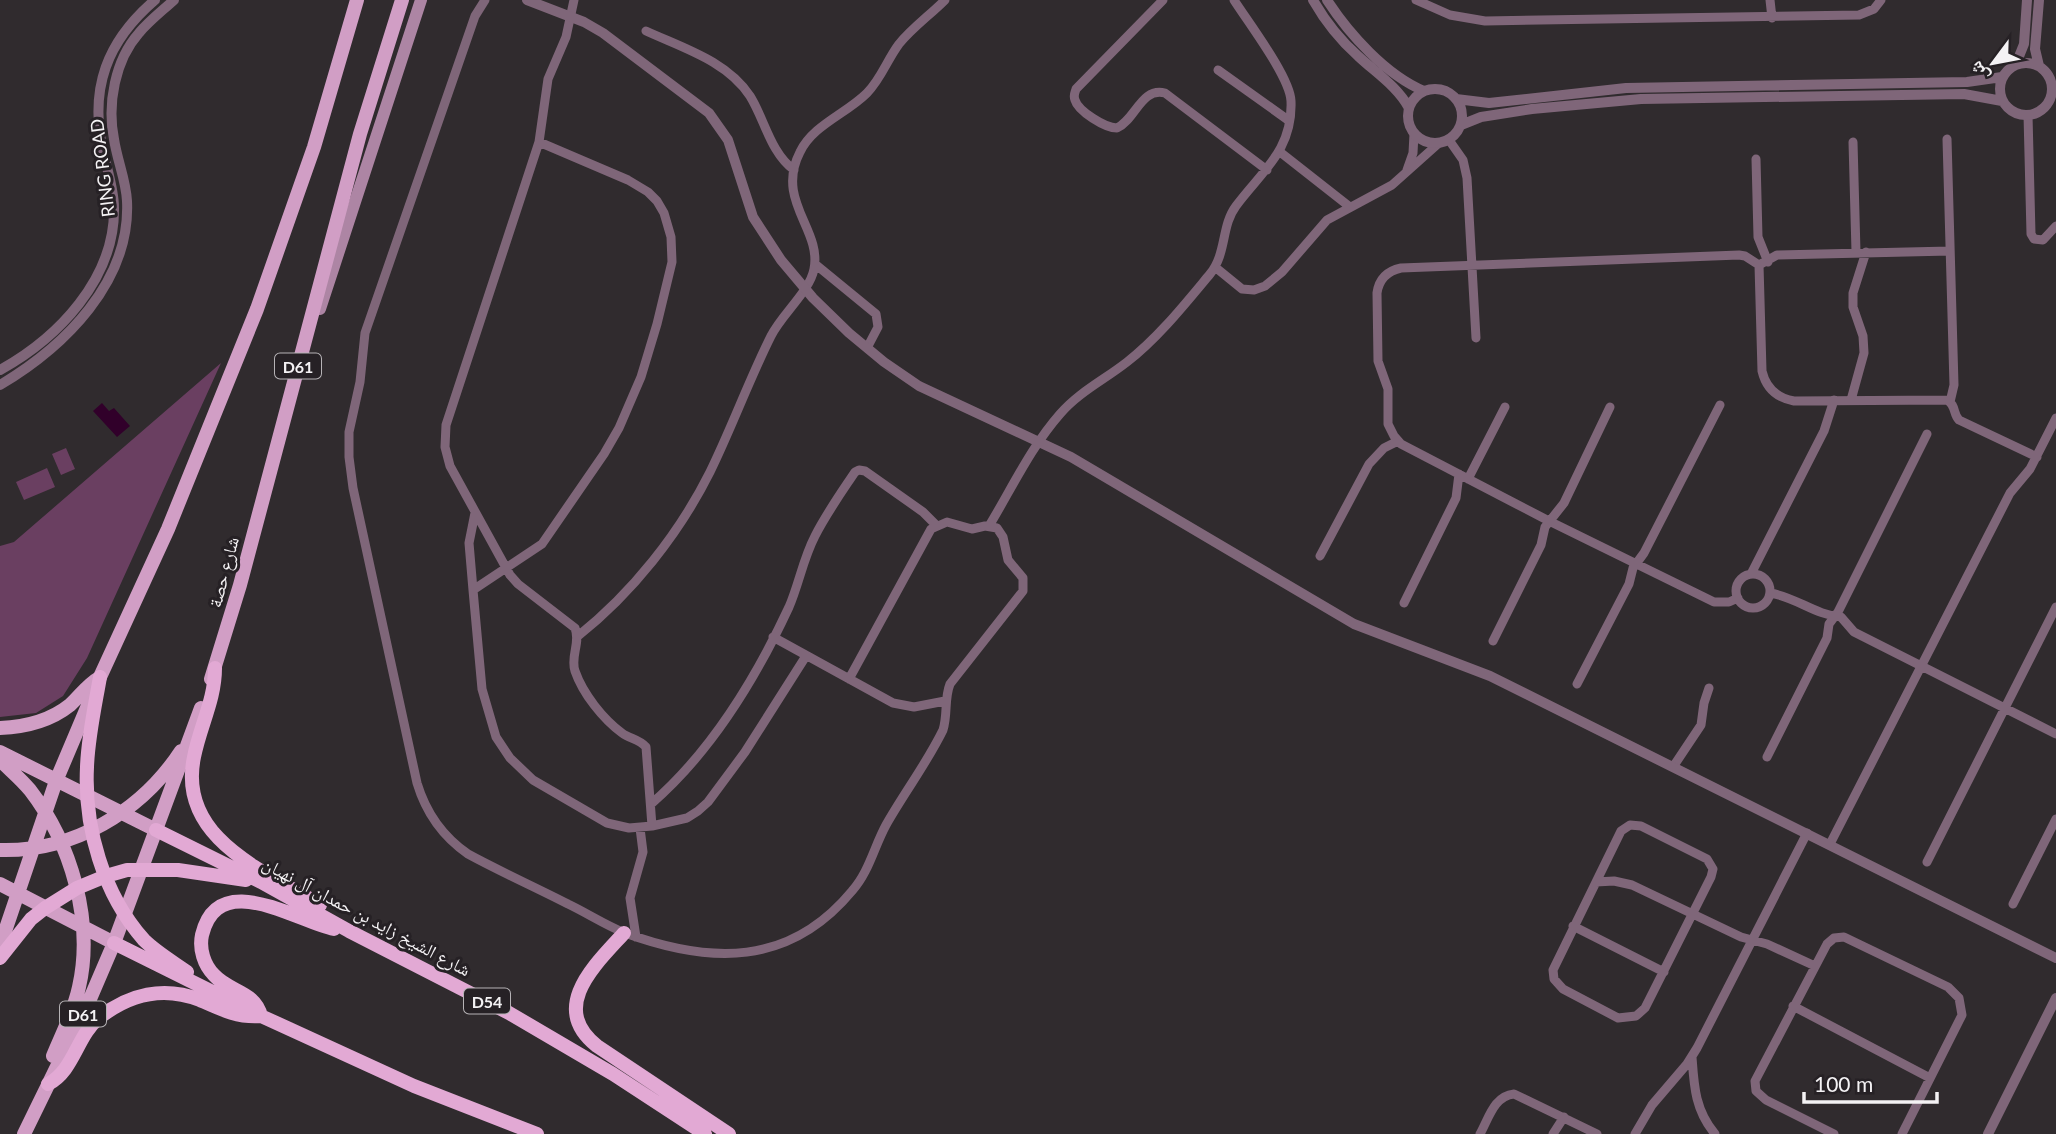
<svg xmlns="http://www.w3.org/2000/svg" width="2056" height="1134" viewBox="0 0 2056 1134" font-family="Lato,'Noto Naskh Arabic',sans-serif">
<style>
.green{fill:#6a3f61}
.water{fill:#31002a}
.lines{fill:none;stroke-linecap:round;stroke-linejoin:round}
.minor{stroke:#7f6679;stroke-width:9}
.tertiary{stroke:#7f6679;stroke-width:10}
.secondary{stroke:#ad85a4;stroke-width:12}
.primary{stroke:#d19ec5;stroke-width:14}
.trunk{stroke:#e2a9d4;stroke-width:14}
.labels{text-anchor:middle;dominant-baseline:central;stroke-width:6;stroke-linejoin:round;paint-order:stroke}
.shield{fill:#262125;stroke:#b6b3b6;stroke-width:2}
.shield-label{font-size:16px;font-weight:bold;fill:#f4f2f4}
.street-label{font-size:18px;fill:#f4f2f4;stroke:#262125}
</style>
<rect width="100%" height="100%" fill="#302b2e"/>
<!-- green -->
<path class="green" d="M221,363l-134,295 -24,38 -27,17 -36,4v-171l14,-4z
M66,448l9,21 -14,6 -9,-21z
M47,468l8,19 -31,13 -8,-18z"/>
<!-- water -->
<path class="water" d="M102,403l7,8 5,-3 16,18 -13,11 -24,-26z"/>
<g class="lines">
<!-- minor -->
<path class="minor" d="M485,0l-10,16 -110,317 -5,49 -11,50v25l4,31 64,295c9,30 25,53 51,71 33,18 67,33 100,50 19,9 37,21 57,29 85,31 164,34 227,-42 17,-19 22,-44 34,-66 18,-32 41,-62 57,-95 5,-16 1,-31 7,-46l73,-93v-13l-15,-18 -5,-23 -6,-9 -12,-2 -13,3 -25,-7 -16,7 -82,150
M574,0l-8,37 -18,42 -9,63 -93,283 -1,22 5,19 60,109 8,9 57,44c6,15 -5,28 0,43 8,23 28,48 47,62 8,6 17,6 24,14l6,79
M1163,0l-87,89c-1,4 -3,6 -1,11 3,11 30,28 42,28 19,-9 24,-41 48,-35l102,77
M1416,0l34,15 35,6 374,-6 15,-6 7,-9
M1770,0l2,18
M646,31c37,17 81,30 104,65 15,24 20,56 44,74
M1218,70l70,50
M2028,115l3,119 3,5 9,1 13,-14
M1947,139l7,246 -4,17
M1449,140l14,20 4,18 9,160
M1853,142l3,110
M1280,152l70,55
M1756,159l2,78 10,25
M1407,170l6,-17 1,-19
M815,264l61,50 2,13 -11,21
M1759,265l3,106c4,17 15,27 32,30l153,-1c9,5 6,14 12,20l78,37
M1215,267l27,22 12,1 11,-4 17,-14 45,-52 65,-35 47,-42
M1851,400l13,-47 -1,-17 -10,-29v-14l13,-41
M1468,479l37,-72
M475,513l-6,30 4,47 9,99 14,48 14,21 23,22 74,43 22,5 23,-2 35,-8 11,-7 10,-9 37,-50 61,-96
M989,526c23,-38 42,-79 71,-112 19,-22 44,-34 67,-52 31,-24 58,-58 83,-88 17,-21 11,-48 26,-68 26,-35 57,-56 55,-105 -1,-24 -43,-79 -57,-101
M1320,556l49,-92 15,-16 14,-7
M1751,574l73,-143 10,-31
M1736 591a17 17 0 1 1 34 0a17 17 0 1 1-34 0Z
M473,590l69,-46 62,-90 15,-26 22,-51 16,-53 15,-62 -1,-25 -7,-24 -7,-12 -9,-9 -20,-12 -89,-38
M1770,593c26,4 45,22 71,24l13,15 202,102
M1738,598l-9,4h-15l-165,-81 -148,-77 -7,-8 -6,-12v-35l-10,-28 -1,-68c2,-14 10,-22 24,-25l338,-13 6,1 14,9 18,-10 173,-4
M1404,603l52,-105 3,-24
M578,636c54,-43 101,-102 132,-164 22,-45 39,-92 61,-136 11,-22 39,-45 43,-67 8,-40 -39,-68 -14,-117 13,-27 46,-38 67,-59 14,-14 20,-33 32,-49 13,-16 31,-29 46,-44
M773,637l120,66 21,4 31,-6
M1493,641l48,-96 4,-18 19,-24 46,-96
M1577,684l52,-100 4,-16 11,-15 76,-148
M1767,757l60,-119 2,-14 9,-12 89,-178
M1673,767l28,-42 3,-22 5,-15
M651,804c59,-51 105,-126 138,-197 10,-23 14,-48 26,-71 11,-22 26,-43 40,-64l4,-2 6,1 58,41 13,13
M1630,825l11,1 66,33 6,10 -2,8 -66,131 -9,8 -18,2 -55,-29 -9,-10 -1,-9 68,-139z
M1830,844l180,-351 20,-24 26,-51
M1927,862l129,-255
M1596,882l18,-1 18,4 109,52 26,7 48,22
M2013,904l43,-85
M1573,926l91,46
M636,937l-6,-39 13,-46 -3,-24
M1793,1006l137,72
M1692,1057c2,29 3,53 23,77
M1480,1134c9,-16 14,-38 34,-40l83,40
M1553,1134l11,-17
M1635,1134l17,-29 35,-41 10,-16 110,-215
M1834,1134l-68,-34 -10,-9 -1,-10 72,-137 7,-6 10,-1 104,50 11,11 3,17 -60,119"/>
<!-- tertiary -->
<path class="tertiary" d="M527,0l57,22 19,11 106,80 19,27 25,77 28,43 32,38 36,35 35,29 35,24 152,71 283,167 136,52 566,282
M1313,0c12,21 27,40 45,56 18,17 39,30 51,52
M1327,0c22,34 59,75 97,91
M2039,0l-4,49 4,17
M2000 89a26 26 0 1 1 52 0a26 26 0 1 1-52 0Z
M2016,64l8,-20 3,-44
M1408 116a27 27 0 1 1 54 0a27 27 0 1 1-54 0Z
M1456,99l33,4 137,-15 341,-6 35,-5
M1461,125l20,-8 51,-8 109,-10 323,-5 38,7
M0,370c58,-32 115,-91 114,-162 0,-19 -7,-38 -11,-57 -14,-63 4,-110 52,-151
M0,385c64,-38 131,-103 127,-184 -1,-21 -10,-41 -13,-62 -7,-35 1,-79 25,-106 10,-12 23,-22 35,-33
M1988,1134l68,-136"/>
<!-- secondary -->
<path class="secondary" d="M320,309l101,-309"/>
<!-- primary -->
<path class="primary" d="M211,679l29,-94 120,-451 42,-134
M0,728c25,-1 50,-7 70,-23 10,-9 17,-20 29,-27
M0,752l156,78
M0,760c10,10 21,19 30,30 41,53 64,131 49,197 -5,24 -17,47 -26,69
M0,850c73,2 141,-38 181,-99
M0,884l114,59
M0,946l56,-165 44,-104 68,-148 89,-220 57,-162 43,-147
M24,1134l66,-135 24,-56 87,-235"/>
<!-- trunk -->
<path class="trunk" d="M215,668c0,32 -15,58 -21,89 -17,81 70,114 126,148
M100,677c-5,29 -12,60 -13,90 -3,60 16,127 57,173 12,12 29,22 43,32
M156,830l105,52 88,49 160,82 104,61 92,60
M624,933c-28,31 -76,74 -27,113l132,88
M114,943l147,73 153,70 123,48
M0,958l31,-39 14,-11 32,-20 29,-12 21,-6h51l68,10
M48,1084c26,-13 29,-49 51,-66 30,-24 65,-32 101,-18 20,9 38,18 61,16 -6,-25 -32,-24 -47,-41 -10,-10 -15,-26 -12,-40 16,-67 94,-14 132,-6"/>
</g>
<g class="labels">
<!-- shield labels -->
<g class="shield">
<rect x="275" y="353.5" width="46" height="25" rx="5"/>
<rect x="464" y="988.5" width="46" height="25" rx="5"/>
<rect x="60" y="1001.5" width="46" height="25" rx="5"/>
</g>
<g class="shield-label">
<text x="298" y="366">D61</text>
<text x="487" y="1001">D54</text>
<text x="83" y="1014">D61</text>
</g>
<!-- street labels -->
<g class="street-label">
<text transform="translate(102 168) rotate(-97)">RING ROAD</text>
<text transform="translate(223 572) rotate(-75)">شارع حصة</text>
<text transform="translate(367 916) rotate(28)">شارع الشيخ زايد بن حمدان آل نهيان</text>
</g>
</g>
<!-- north arrow -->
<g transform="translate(1993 63) rotate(238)" stroke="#262125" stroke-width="5" paint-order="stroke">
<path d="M0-5L12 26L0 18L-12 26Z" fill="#f4f2f4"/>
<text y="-10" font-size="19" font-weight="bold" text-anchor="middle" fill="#f4f2f4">ش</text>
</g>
<!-- scale -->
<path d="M1804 1092v10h133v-10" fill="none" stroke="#f4f2f4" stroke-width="3.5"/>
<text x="1814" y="1092" font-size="21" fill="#f4f2f4" stroke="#262125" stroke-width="5" paint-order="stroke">100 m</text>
</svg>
